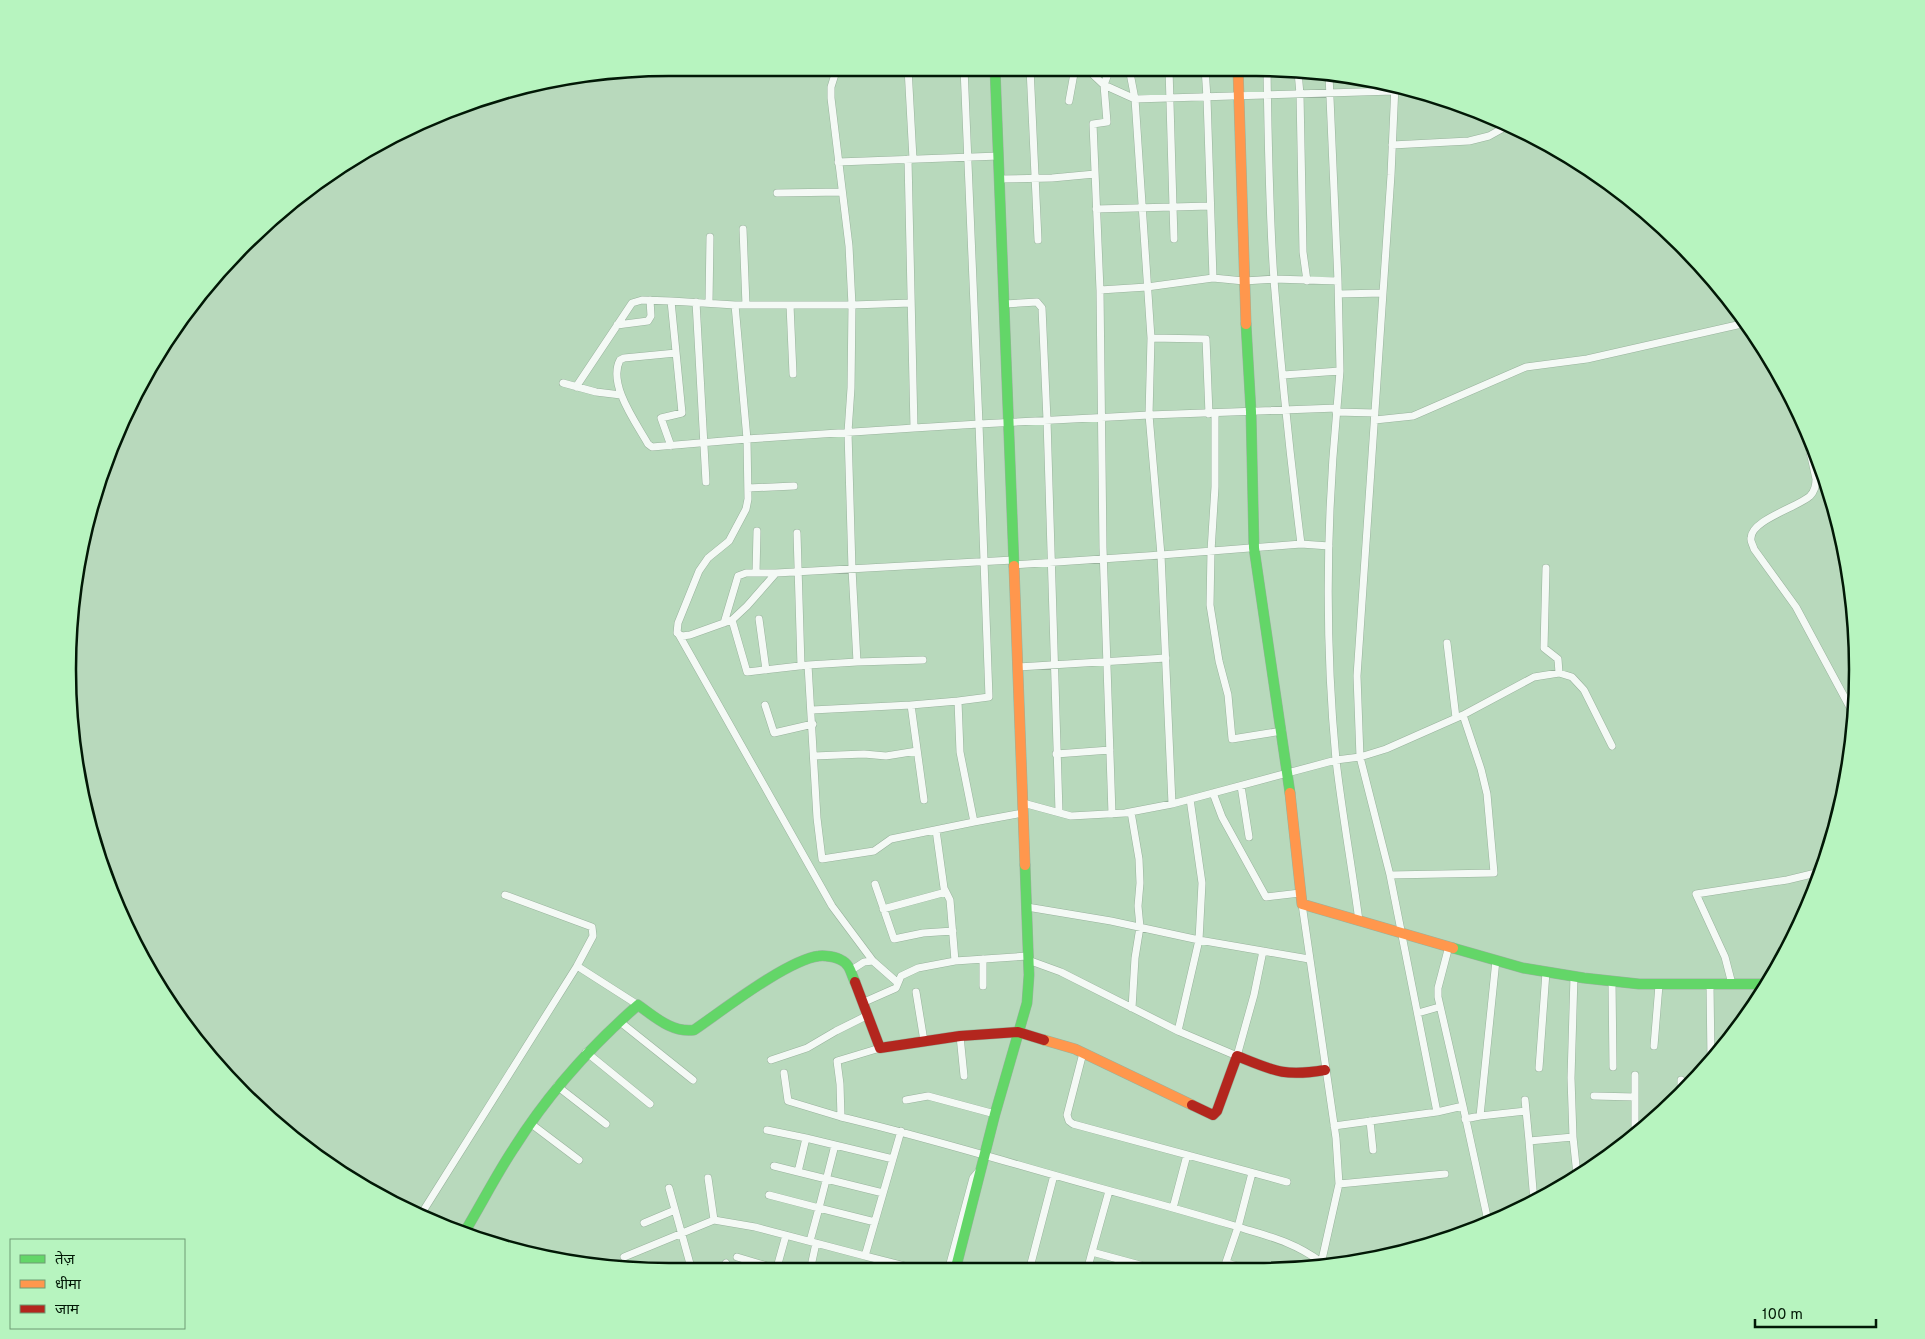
<svg xmlns="http://www.w3.org/2000/svg" width="1925" height="1339" viewBox="0 0 1925 1339" font-family="Overpass,'Noto Sans Devanagari',sans-serif">
<style>
.lines{fill:none;stroke-linecap:round;stroke-linejoin:round}
.street-casing{stroke:#98b29c;stroke-width:8}
.fast-casing{stroke:#98b29c;stroke-width:11}
.slow-casing{stroke:#98b29c;stroke-width:11}
.jam-casing{stroke:#98b29c;stroke-width:11}
.street{stroke:#f4f9f5;stroke-width:7}
.fast{stroke:#63d668;stroke-width:10}
.slow{stroke:#ff974d;stroke-width:10}
.jam{stroke:#b3261e;stroke-width:10}
.rim{fill:none;stroke:#021806;stroke-width:2.5}
</style>
<rect width="100%" height="100%" fill="#b8d9bc"/>
<g class="lines">
<defs>
<path id="street" d="M908,68l5,91
M964,68l15,356 170,-9 188,-7c-11,117 -12,235 -1,352 6,53 16,107 23,161
M1030,68l8,172
M1086,68l18,17 6,-17
M1129,68l6,31 16,239 -2,77 12,140 11,249
M1205,68l2,30 6,180
M1267,69c1,70 2,141 7,211 7,89 16,176 27,264l28,2
M1298,72l2,22 3,158 4,29
M1329,75l9,206
M1069,101l6,-33
M1392,145l77,-4 20,-5 18,-10
M908,159l6,269 65,-4 10,273 -31,4 2,51 14,70 49,-9
M838,162l161,-6
M1000,179l52,-1 43,-4
M777,193l65,-1
M1096,209l77,-2 -4,-139
M743,229l3,76
M1174,239l-1,-32 37,-1
M1100,290l47,-3 66,-9 31,3 30,-2 64,2 2,90 -3,37
M1339,294l44,-1
M696,302l10,180
M709,302l1,-65
M1004,304l33,-2 5,6 5,112 12,392
M735,305h117l59,-2
M790,305l3,69
M617,325l31,-4 3,-5 -1,-16
M1151,338l55,1 3,75
M676,353l-52,5 -4,2c-13,24 17,64 28,84l4,3 95,-8 1,60 -2,10 -17,32 -21,17 -9,13 -21,52 -1,10 5,3 8,-1 42,-15
M1283,375l57,-4
M563,383l33,9 25,3
M576,387l56,-84 10,-3 29,1
M1336,412l39,1
M1215,413v74l-4,64 -1,54 9,56 9,34 4,44 50,-8
M1375,420l38,-4 113,-49 61,-8 159,-36
M1804,425l12,54c0,6 -1,12 -6,17 -12,11 -59,24 -59,42 -1,3 2,7 3,11l42,58 57,106
M671,446l-10,-28 21,-5 -11,-112 64,4 12,134 167,-11
M748,488l46,-2
M797,533l4,133
M1013,565l148,-10 140,-11
M1546,568l-2,80 14,11 1,14
M756,573l1,-42
M759,619l7,51
M724,623l14,-47 8,-3h30
M678,633l154,273 41,55
M1447,643l9,75
M857,662l66,-2
M808,665l49,-3 -5,-93 -4,-137 3,-44 1,-83 -3,-59 -18,-148v-11l6,-19
M1018,667l148,-9
M765,705l9,28 39,-9
M911,705l13,95
M812,710l99,-5 47,-4
M1056,754l54,-4
M814,756l50,-2 22,2 31,-5
M1241,786l8,51
M1213,793l9,24 44,80 34,-4
M1023,803l48,13 54,-3 47,-9 164,-44 24,-3 -3,-81 34,-501 4,-90
M1131,812l8,47 1,24 -2,23 2,21 -5,31 -3,50
M1112,814l-9,-266 -3,-258 -7,-166 14,-2 -3,-37 31,14 259,-8
M974,822l-83,17 -17,12 -52,8 -5,-41 -9,-153 -61,7 -15,-52 15,-14 29,-33 237,-13
M936,830l8,58 6,12 5,61 73,-5
M1390,875l104,-2 -7,-79 -6,-25 -18,-54
M875,884l19,55 29,-6 30,-2
M505,895l87,32 1,9 -16,30
M1302,904l34,234 3,46 -18,80
M1027,907l84,14 88,19 3,-57 -12,-84
M883,909l63,-17
M983,959v27
M1028,960l33,12 117,59 21,-91 110,19
M850,971l14,-9 9,-1 25,22
M1612,981l1,86
M1732,984l-7,-27 -29,-63 91,-14 33,-8
M1710,985l1,74
M916,992l8,49
M862,1003l34,-15 5,-12 17,-8 37,-7
M1418,1013l21,-6
M619,1021l74,59
M1178,1031l59,25 17,-61 9,-44
M960,1036l4,40
M1654,1046l5,-61
M586,1052l64,52
M1083,1053l-16,62 2,6 4,3 214,58
M771,1060l36,-12 29,-17 30,-15
M1539,1068l7,-96
M784,1073l4,28 53,16 -1,-33 -3,-23 43,-13
M1635,1075v61
M557,1086l49,38
M1594,1096l41,1
M1681,1096v-16
M906,1100l22,-4 67,18
M1525,1100l4,41 44,-4 -2,-59 3,-102
M1463,1106l25,115
M1437,1112l-47,-237 -30,-118 26,-8 77,-34 71,-38 25,-4 13,4 12,13 28,56
M1480,1116l46,-5
M841,1117c98,23 194,54 292,80 34,9 68,19 102,29 32,10 58,15 86,36
M1465,1119l15,-3 16,-156
M1370,1121l3,29
M530,1123l49,37
M1334,1126l103,-14 26,-6 -25,-109v-9l11,-42
M767,1130l39,8
M901,1131l-36,125 59,15
M1573,1137l4,38
M1529,1141l5,61
M835,1145l-16,63 56,14
M774,1166l24,6
M708,1178l6,42
M1339,1184l106,-10
M669,1188l23,83
M1109,1191l-17,61 70,19
M883,1193l-85,-21 8,-34 87,21
M769,1195l50,13 -9,33
M1173,1208l14,-53
M420,1216l157,-250 61,39
M644,1223l31,-13
M466,1230l12,7
M624,1257l90,-37 41,7 110,29
M737,1257l40,12
M726,1263l5,8
M1226,1263l30,8
M776,1271l10,-36
M810,1271l6,-28
M948,1271l25,-93 5,-6
M1029,1271l25,-96
M1087,1271l5,-19
M1118,1271l3,-11
M1223,1271l15,-44 14,-54"/>
<path id="fast" d="M995,68l19,498
M1246,324l5,88 3,136 36,245
M1453,948l70,20 61,10 55,6h128
M464,1233c17,-28 32,-58 50,-85 34,-54 76,-101 124,-143 17,12 34,28 56,25 28,-19 93,-70 125,-74 5,-1 17,1 22,4 9,4 10,14 14,22
M955,1271l40,-157 32,-111 2,-28 -4,-110"/>
<path id="slow" d="M1238,68l8,256
M1014,566l11,299
M1290,793l12,111 151,44
M1044,1040l31,9 117,56"/>
<path id="jam" d="M855,982l25,66 80,-12 58,-4 26,8
M1192,1105l21,10 4,-4 20,-55c37,15 47,21 88,14"/>
</defs>
<!-- street casing -->
<use href="#street" class="street-casing"/>
<!-- fast casing -->
<use href="#fast" class="fast-casing"/>
<!-- slow casing -->
<use href="#slow" class="slow-casing"/>
<!-- jam casing -->
<use href="#jam" class="jam-casing"/>
<!-- street -->
<use href="#street" class="street"/>
<!-- fast -->
<use href="#fast" class="fast"/>
<!-- slow -->
<use href="#slow" class="slow"/>
<!-- jam -->
<use href="#jam" class="jam"/>
</g>
<!-- crop -->
<path d="M0 0H1925V1339H0ZM669 76H1256A593 593 0 0 1 1849 669V670A593 593 0 0 1 1256 1263H669A593 593 0 0 1 76 670V669A593 593 0 0 1 669 76Z" fill="#b7f4bf" fill-rule="evenodd"/>
<path class="rim" d="M669 76H1256A593 593 0 0 1 1849 669V670A593 593 0 0 1 1256 1263H669A593 593 0 0 1 76 670V669A593 593 0 0 1 669 76Z"/>
<!-- legend -->
<rect x="10" y="1239" width="175" height="90" fill="#b7f4bf" stroke="#6f9c75"/>
<rect x="20" y="1255" width="25" height="8" fill="#63d668" stroke="#6f9c75"/>
<text x="55" y="1264" font-size="15" fill="#021806">तेज़</text>
<rect x="20" y="1280" width="25" height="8" fill="#ff974d" stroke="#6f9c75"/>
<text x="55" y="1289" font-size="15" fill="#021806">धीमा</text>
<rect x="20" y="1305" width="25" height="8" fill="#b3261e" stroke="#6f9c75"/>
<text x="55" y="1314" font-size="15" fill="#021806">जाम</text>
<!-- scale -->
<path d="M1755 1319v8h121v-8" fill="none" stroke="#021806" stroke-width="2.5"/>
<text x="1762" y="1319" font-size="15" fill="#021806" stroke="#b7f4bf" stroke-width="4" paint-order="stroke">100 m</text>
</svg>
